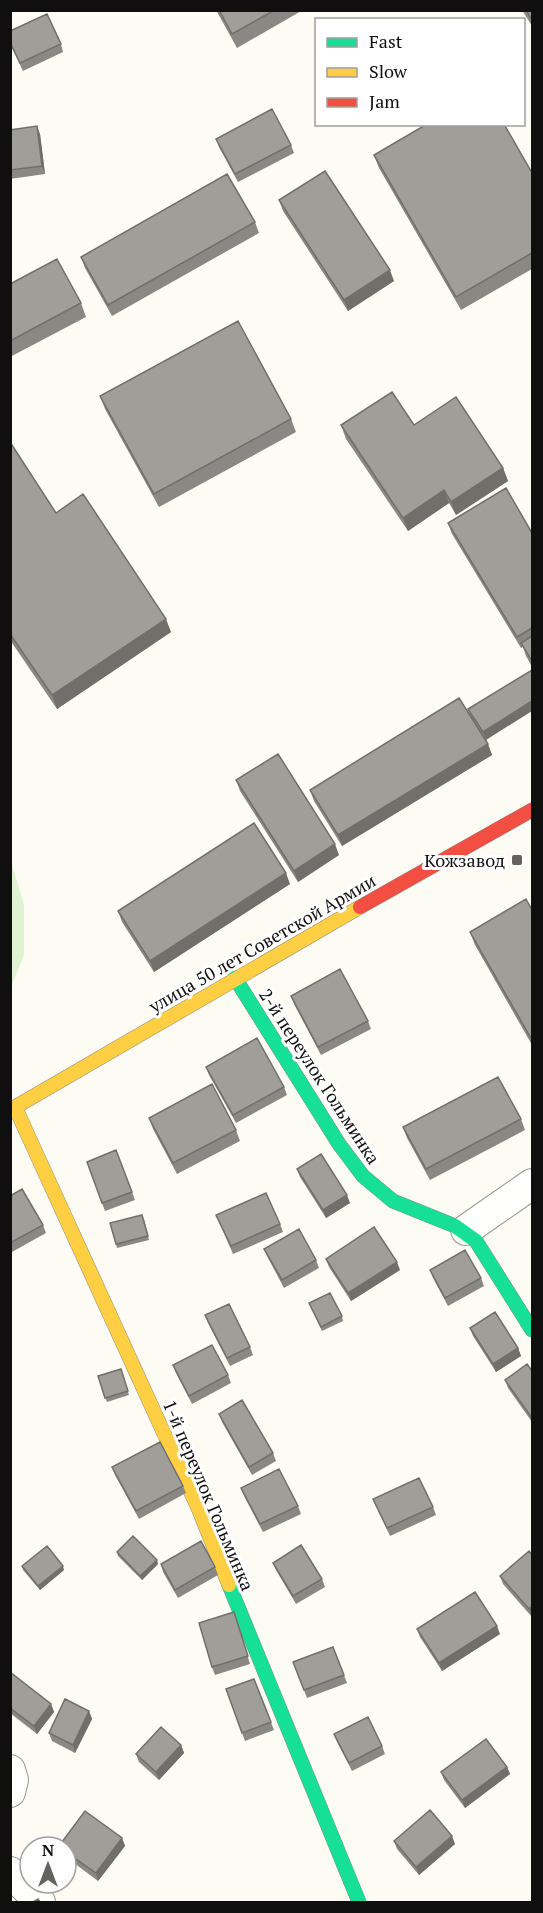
<svg xmlns="http://www.w3.org/2000/svg" width="543" height="1913" viewBox="0 0 543 1913" font-family="'PT Serif',serif">
<style>
.green{fill:#dff3d3}
.lines{fill:none;stroke-linecap:round;stroke-linejoin:round}
.street-casing{stroke:#969692;stroke-width:32}
.fast-casing{stroke:#8c8c89;stroke-width:15}
.slow-casing{stroke:#8c8c89;stroke-width:15}
.jam-casing{stroke:#8c8c89;stroke-width:15}
.street{stroke:#fffffd;stroke-width:30}
.fast{stroke:#16e098;stroke-width:14}
.slow{stroke:#ffcf43;stroke-width:14}
.jam{stroke:#f24e42;stroke-width:14}
.wall{fill:#8a8884}
.shaded-wall{fill:#706f6b}
.building{fill:#a09e99;stroke:#706f6b;stroke-width:1.5}
.poi-dot{fill:#62625f;stroke:#fff;stroke-width:2}
.labels{text-anchor:middle;dominant-baseline:central;stroke-width:6;stroke-linejoin:round;paint-order:stroke}
.poi-label{font-size:18px;fill:#0f0f0f;stroke:#fff;text-anchor:end}
.street-label{font-size:18px;fill:#0f0f0f;stroke:#fff}
</style>
<rect width="100%" height="100%" fill="#fcfcf4"/>
<!-- green -->
<path class="green" d="M10,858l14,47v50l-13,32z"/>
<g class="lines">
<defs>
<path id="street" d="M466,1230l66,-46
M10,1770l3,10 -3,12
M10,1872l30,30"/>
<path id="fast" d="M235,978l104,166 24,32 30,25 62,25 21,15 56,89
M229,1585l130,317"/>
<path id="slow" d="M15,1107l184,403 30,75
M10,1110l350,-203"/>
<path id="jam" d="M360,907l172,-97"/>
</defs>
<!-- street casing -->
<use href="#street" class="street-casing"/>
<!-- fast casing -->
<use href="#fast" class="fast-casing"/>
<!-- slow casing -->
<use href="#slow" class="slow-casing"/>
<!-- jam casing -->
<use href="#jam" class="jam-casing"/>
<!-- street -->
<use href="#street" class="street"/>
<!-- fast -->
<use href="#fast" class="fast"/>
<!-- slow -->
<use href="#slow" class="slow"/>
<!-- jam -->
<use href="#jam" class="jam"/>
</g>
<!-- wall -->
<path class="wall" d="M216,10h87l-66,38z
M522,10h10v16z
M10,31l51,13 2,8 -40,19 -13,-27z
M10,130l30,4 5,40 -35,5z
M216,139l75,6 3,8 -56,29 -19,-35z
M374,155l158,18v96l-71,41 -82,-142z
M279,200l115,81 -46,30 -65,-100z
M255,222l4,11 -147,83 -27,-48 -4,-11z
M10,284l71,19 5,14 -76,40z
M100,396l191,23 5,13 -137,75 -54,-98z
M341,425h73l89,43 5,13 -52,34 -7,-12 -41,28 -62,-92z
M10,442l46,71 115,119 -114,77 -47,-69z
M448,523l84,10v134l-6,-11 -3,-9 -2,1 -69,-114z
M532,670l-46,70 6,15 -150,91 -28,-45 -4,-11 161,-73 -3,-8z
M236,780l103,75 -41,27 -58,-91z
M290,884l-136,88 -32,-50 -4,-11z
M532,910v135l-57,-100 -5,-13z
M291,996l77,25 3,8 -50,26 -27,-51z
M206,1067l78,20 3,8 -51,28 -27,-48z
M149,1118l87,12 4,11 -63,33 -24,-45z
M521,1119l4,11 -95,50 -23,-42 -4,-11z
M116,1150l19,50 -30,11 -18,-49z
M297,1169l53,34 -24,15 -26,-41z
M10,1196l33,29 3,8 -34,19 -2,-1z
M216,1215l64,9 3,8 -50,22z
M144,1219l5,21 -32,8 -1,-4z
M264,1249l52,11 3,8 -35,20 -17,-32z
M326,1259l74,11 -49,31 -22,-34z
M430,1270l51,8 3,8 -36,20 -15,-28z
M309,1303l33,13 1,5 -21,10z
M205,1315l45,32 3,8 -23,11 -22,-43z
M470,1328l48,20 3,8 -25,16 -23,-36z
M173,1365l55,10 3,8 -39,21 -16,-31z
M121,1369l8,26 -22,7 -9,-26z
M532,1371v51l-24,-34 -3,-8z
M219,1414l54,39 3,8 -24,14 -30,-53z
M112,1467l71,19 3,7 -47,26 -24,-44z
M241,1488l57,18 3,8 -38,18 -19,-36z
M373,1499l60,8 3,8 -46,21z
M117,1552l41,12 -16,16 -24,-24z
M532,1555v62l-29,-33 -3,-8z
M273,1563l49,16 3,8 -29,17 -20,-34z
M161,1564l54,3 3,8 -40,23 -15,-26z
M22,1566l42,4 -24,20 -17,-20z
M237,1620l13,44 -35,11 -3,-8z
M417,1629l83,5 -58,37 -22,-34z
M333,1647l14,36 -40,15 -14,-36z
M10,1672l41,32 3,8 -17,22 -27,-21z
M254,1679l20,51 -29,11 -19,-52z
M89,1711l3,8 -17,34 -23,-12 -3,-8z
M334,1734l48,12 3,8 -33,17 -15,-29z
M181,1745l3,8 -25,27 -20,-18 -3,-8z
M507,1767l3,7 -45,34 -21,-28 -3,-8z
M122,1838l3,8 -27,35 -32,-24v-10z
M394,1841l61,3 -36,31 -22,-26z"/>
<!-- shaded-wall -->
<path class="shaded-wall" d="M37,126l3,8 5,40 -3,-8z
M390,270l4,11 -46,30 -4,-11z
M503,468l5,13 -52,34 -5,-13z
M444,490l5,13 -41,28 -5,-13z
M166,619l5,13 -114,77 -5,-14z
M532,701v10l-46,29 -3,-8z
M488,744l4,11 -150,91 -4,-11z
M335,844l4,11 -41,27 -4,-11z
M286,873l4,11 -136,88 -4,-11z
M347,1195l3,8 -24,15 -3,-8z
M397,1262l3,8 -49,31 -3,-8z
M518,1348l3,8 -25,16 -3,-8z
M157,1560l1,4 -16,16 -2,-4z
M63,1566l1,4 -24,20 -2,-4z
M532,1606v11l-3,-8z
M497,1626l3,8 -58,37 -3,-8z
M51,1704l3,8 -17,22 -3,-8z
M89,1711l3,8 -17,34 -2,-8z
M181,1745l3,8 -25,27 -3,-8z
M507,1767l3,7 -45,34 -3,-8z
M452,1836l3,8 -36,31 -3,-8z
M122,1838l3,8 -27,35 -2,-8z"/>
<!-- building -->
<path class="building" d="M219,10h56l-43,24z
M526,10h6v10z
M47,14l14,30 -41,19 -10,-21v-11z
M272,109l19,36 -56,29 -19,-35z
M427,124h77l28,49v80l-76,44 -82,-142z
M37,126l5,40 -32,4v-40z
M325,171l65,99 -46,30 -65,-100z
M227,174l28,48 -147,83 -27,-48z
M57,259l24,44 -71,38v-57z
M238,321l53,98 -137,75 -54,-98z
M392,392l22,33 42,-28 47,71 -52,34 -7,-12 -41,28 -62,-93z
M10,442l46,71 27,-19 83,125 -114,76 -42,-61z
M506,488l26,45v95l-15,9 -69,-114z
M532,636v25l-11,-18z
M532,670v31l-49,31 -15,-23z
M459,698l29,46 -150,91 -28,-45z
M278,754l57,90 -41,27 -58,-91z
M254,823l32,50 -136,88 -32,-50z
M526,899l6,11v130l-62,-108z
M340,969l28,52 -50,26 -27,-51z
M257,1038l27,49 -51,28 -27,-48z
M498,1077l23,42 -95,50 -23,-42z
M212,1084l24,46 -63,33 -24,-45z
M116,1150l16,42 -30,11 -15,-41z
M321,1154l26,41 -24,15 -26,-41z
M22,1189l21,36 -33,18v-47z
M266,1193l14,31 -49,22 -15,-31z
M142,1215l6,21 -32,8 -6,-21z
M374,1227l23,35 -49,31 -22,-34z
M299,1229l17,31 -34,20 -18,-31z
M465,1250l16,28 -36,20 -15,-28z
M330,1293l12,23 -21,11 -12,-24z
M229,1304l21,43 -23,11 -22,-43z
M495,1312l23,36 -25,16 -23,-36z
M212,1345l16,30 -39,21 -16,-31z
M527,1364l5,7v47l-27,-38z
M121,1369l7,22 -23,7 -7,-22z
M242,1400l31,53 -24,14 -30,-53z
M160,1442l23,44 -47,25 -24,-44z
M279,1469l19,37 -38,18 -19,-36z
M419,1478l14,29 -46,21 -14,-29z
M133,1536l24,24 -17,16 -23,-24z
M201,1541l14,26 -40,23 -14,-26z
M301,1545l21,34 -29,17 -20,-33z
M47,1546l16,20 -25,20 -16,-20z
M529,1551l3,4v51l-3,3 -29,-33z
M475,1592l22,34 -58,37 -22,-34z
M234,1612l14,44 -36,11 -13,-44z
M333,1647l11,28 -40,15 -11,-28z
M10,1672l41,32 -17,22 -24,-18z
M254,1679l17,43 -29,11 -16,-44z
M65,1699l24,12 -16,34 -24,-12z
M368,1717l14,29 -33,17 -15,-29z
M161,1727l20,18 -25,27 -20,-18z
M486,1739l21,28 -45,33 -21,-28z
M430,1810l22,26 -36,31 -22,-26z
M85,1811l37,27 -26,35 -30,-21v-5l-7,-1z
M38,1899l2,3h-7z"/>
<!-- markers -->
<rect class="poi-dot" x="511" y="854" width="12" height="12" rx="3"/>
<g class="labels">
<!-- poi labels -->
<g class="poi-label">
<text x="505" y="860">Кожзавод</text>
</g>
<!-- street labels -->
<g class="street-label">
<text transform="translate(262 943) rotate(-30)">улица 50 лет Советской Армии</text>
<text transform="translate(320 1076) rotate(57)">2-й переулок Гольминка</text>
<text transform="translate(209 1495) rotate(67)">1-й переулок Гольминка</text>
</g>
</g>
<!-- border -->
<rect width="543" height="1913" fill="none" stroke="#0f0f0f" stroke-width="24"/>
<!-- legend -->
<rect x="315" y="18" width="210" height="108" fill="#ffffff" stroke="#9f9f9f" stroke-width="1.5"/>
<rect x="327" y="38" width="30" height="9" fill="#16e098" stroke="#9f9f9f" stroke-width="1.5"/>
<text x="369" y="48" font-size="18" fill="#0f0f0f">Fast</text>
<rect x="327" y="68" width="30" height="9" fill="#ffcf43" stroke="#9f9f9f" stroke-width="1.5"/>
<text x="369" y="78" font-size="18" fill="#0f0f0f">Slow</text>
<rect x="327" y="98" width="30" height="9" fill="#f24e42" stroke="#9f9f9f" stroke-width="1.5"/>
<text x="369" y="108" font-size="18" fill="#0f0f0f">Jam</text>
<!-- north arrow -->
<g transform="translate(48 1865)"><circle r="28" fill="#ffffff" stroke="#9f9f9f" stroke-width="1.5"/>
<path d="M0-4.5L10 22L0 15L-10 22Z" fill="#62625f"/>
<text y="-9" font-size="16" font-weight="bold" text-anchor="middle" fill="#0f0f0f">N</text>
</g>
</svg>
